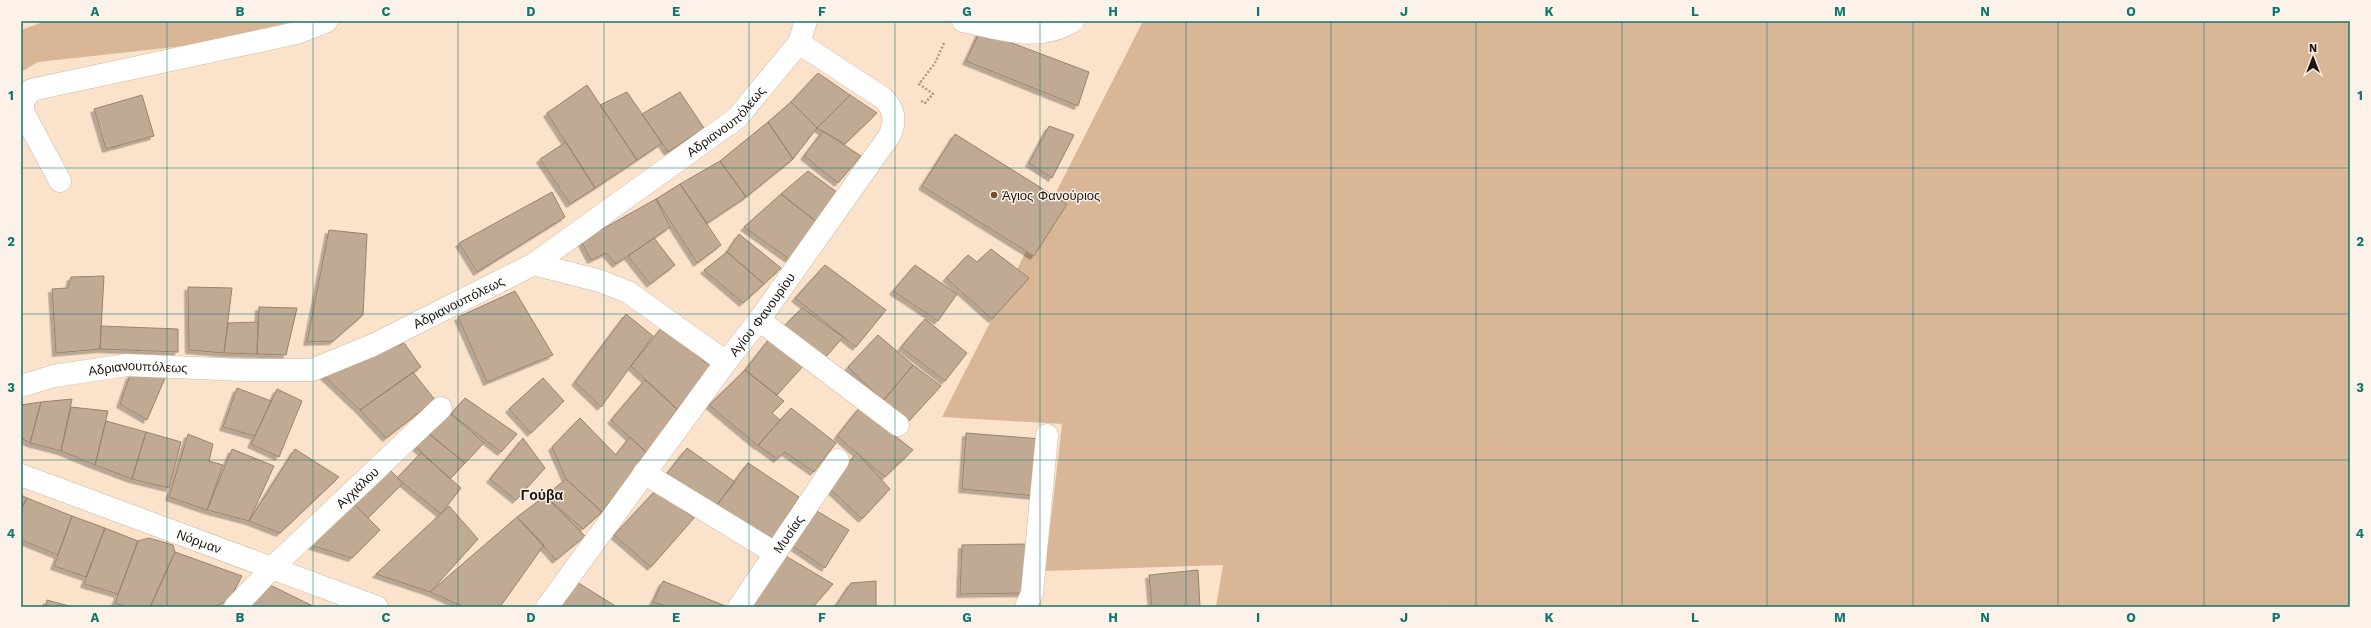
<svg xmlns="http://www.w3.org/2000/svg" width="2371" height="628" viewBox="0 0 2371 628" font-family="'Work Sans',sans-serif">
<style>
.green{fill:#d9b796}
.building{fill:#c1aa94;stroke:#99836d;filter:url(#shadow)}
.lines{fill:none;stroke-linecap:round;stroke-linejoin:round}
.street-casing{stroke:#d0b9a2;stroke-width:23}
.path{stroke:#ad9a88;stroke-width:2.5;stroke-dasharray:2 2;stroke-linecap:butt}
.street{stroke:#fff;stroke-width:22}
.grid{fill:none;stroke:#0f766e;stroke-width:1;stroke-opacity:0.55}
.poi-dot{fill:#735029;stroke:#fcf2e9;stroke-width:1.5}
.labels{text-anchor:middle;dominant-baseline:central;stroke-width:3;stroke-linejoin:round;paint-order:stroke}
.street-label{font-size:13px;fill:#1e160e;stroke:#fcf2e9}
.poi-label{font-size:13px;fill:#1e160e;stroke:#fcf2e9;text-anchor:start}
.neighbourhood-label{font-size:14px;font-weight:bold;fill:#1e160e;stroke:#fcf2e9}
.neatline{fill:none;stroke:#0f766e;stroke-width:1.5}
.grid-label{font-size:13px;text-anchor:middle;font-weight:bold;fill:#0f766e}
</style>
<defs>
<filter id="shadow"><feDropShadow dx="-3.5" dy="3.5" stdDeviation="0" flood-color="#0004"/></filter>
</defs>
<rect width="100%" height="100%" fill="#fbe2cb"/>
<!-- green -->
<path class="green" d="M46,21h250l-103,24 -155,17 -17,10v-42z
M1143,21h1207v586h-903l-5,-2 -2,2h-224l7,-42 -178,6 17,-147 -120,-7z"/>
<!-- building -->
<path class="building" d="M980,31l109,41 -11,34 -112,-45z
M818,73l32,22 -33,33 -26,-26z
M587,85l50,75 -42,28 -48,-75z
M627,92l35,51 -25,17 -37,-55z
M680,92l24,36 -36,24 -26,-38z
M142,95l12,41 -48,13 -12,-40z
M850,95l27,18 -32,31 -28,-16z
M791,102l26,26 -24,31 -25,-37z
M768,122l25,37 -47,38 -26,-36z
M1049,126l25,9 -22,43 -23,-15z
M823,131l38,25 -23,27 -34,-27z
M955,134l112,70 -33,52 -112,-70z
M566,142l29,46 -25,16 -30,-45z
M720,161l26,36 -39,26 -27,-39z
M808,171l33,24 -23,28 -37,-29z
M680,184l41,61 -24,18 -41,-64z
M552,192l13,25 -88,55 -18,-29z
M781,194l37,29 -26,38 -48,-34z
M656,199l14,28 -54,37 -10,-11 -15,7 -10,-19z
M329,230l38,4 -4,81 -30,26 -26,1z
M739,234l42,34 -17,16 -37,-32z
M654,238l21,27 -25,19 -22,-28z
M991,249l38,29 -37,41 -46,-41 22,-23 9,7z
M727,252l37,32 -21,19 -39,-33z
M825,265l61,45 -30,37 -61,-49z
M915,265l42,29 -19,27 -45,-30z
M104,276l-4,73 -44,4 -4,-64 16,-1 3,-11z
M188,287l44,1 -8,65 -35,-3z
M515,291l38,64 -66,27 -29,-65z
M259,307l38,1 -11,47 -29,-1z
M802,308l41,29 -24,28 -40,-34z
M626,314l27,22 -52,71 -26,-25z
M925,319l42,34 -22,28 -44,-34z
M258,322l-1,32 -33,-1 4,-30z
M101,326l77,3v23l-78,-3z
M663,326l48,41 -34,42 -46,-43z
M878,335l35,30 -30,36 -35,-34z
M771,337l33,28 -27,30 -32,-25z
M404,343l17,24 -61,43 -37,-35z
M913,365l28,21 -33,36 -25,-21z
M745,370l39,31 -12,12 8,7 -22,26 -49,-41z
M413,372l22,28 -49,38 -26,-28z
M130,375l36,1 -19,44 -27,-16z
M543,378l21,23 -33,32 -22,-24z
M645,380l32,29 -30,44 -36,-33z
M237,388l34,13 -16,35 -32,-9z
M277,389l25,12 -23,56 -28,-13z
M465,398l52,36 -16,18 -50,-38z
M72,399l-11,52 -31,-8 11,-41z
M41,402l-11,41 -9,-5v-33z
M71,407l37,4 -13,54 -34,-14z
M791,408l45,35 -22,29 -29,-20 -8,7 -19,-14z
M859,408l54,42 -28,27 -48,-41z
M451,414l33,29 -19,20 -37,-30z
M580,418l36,37 14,-18 17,16 -45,59 -36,-33 -14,-32z
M106,421l40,11 -14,47 -37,-14z
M146,432l35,10 -12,46 -37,-9z
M428,433l37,30 -15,16 -35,-33z
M966,433l75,6 -5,57 -74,-7z
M188,434l25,10 -4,17 14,4 -16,45 -38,-13z
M523,438l22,30 -29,32 -26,-21z
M687,448l48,34 -23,29 -47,-35z
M232,449l42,17 -25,55 -42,-11z
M295,449l44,28 -59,56 -31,-12z
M421,453l40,35 -20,26 -44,-36z
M857,453l33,36 -28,30 -34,-32z
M748,463l51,34 -27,41 -55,-33z
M390,470l13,13 -35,35 -14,-14z
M566,479l36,33 -19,17 -38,-33z
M656,490l38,28 -43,49 -37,-32z
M21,495l6,3 -6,12z
M545,496l40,40 -29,24 -39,-43z
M27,498l45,18 -14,39 -37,-15v-30z
M354,504l26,26 -28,28 -42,-13z
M449,506l29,33 -48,53 -54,-18z
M815,510l34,20 -24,38 -34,-23z
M72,516l33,12 -19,49 -32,-11z
M517,517l27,28 -44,62h-36l-34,-15z
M105,528l33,13 -20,53 -34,-10z
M149,538l24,7 2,7 -24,53 -2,2h-22l-12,-4 23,-62z
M1028,544l-1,49 -67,1 2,-49z
M175,552l67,24 -12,23 -16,8h-56l-7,-2z
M784,555l49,29 -20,23h-57l-5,-2z
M1198,570l2,37h-48l-3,-32z
M572,579l45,28h-65z
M663,581l65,26h-60l-15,-5z
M876,581v26h-41l16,-24z
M268,584l45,22 -63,1z
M47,600l26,7h-28z"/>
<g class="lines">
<defs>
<g id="street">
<path d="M963,21c38,8 75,22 110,0"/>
<path d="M60,181l-37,-69v-10l8,-12 266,-57 30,-12"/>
<path d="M534,264l66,17 28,11 98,70"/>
<path d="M759,320l139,105"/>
<path id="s1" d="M21,386l33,-10 73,-11 115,5h70l61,-25 161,-81 203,-146 62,-75 7,-22"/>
<path d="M644,473l131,80"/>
<path id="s2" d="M21,475l356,132"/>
<path id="s3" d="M235,607l38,-40 168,-159"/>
<path id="s4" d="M547,607l179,-245 33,-42 131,-185c6,-15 5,-25 -7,-37l-84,-55"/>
<path id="s5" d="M739,607l99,-147"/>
<path d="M1026,607l6,-14 15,-158"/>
</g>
</defs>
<!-- street casing -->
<use href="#street" class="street-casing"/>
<!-- path -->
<path class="path" d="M921,101l4,2 8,-9 -14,-10 16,-21 9,-20"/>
<!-- street -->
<use href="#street" class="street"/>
</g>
<!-- grid -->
<path class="grid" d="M167,21v586M313,21v586M458,21v586M604,21v586M749,21v586M895,21v586M1040,21v586M1186,21v586M1331,21v586M1476,21v586M1622,21v586M1767,21v586M1913,21v586M2058,21v586M2204,21v586M21,168h2329M21,314h2329M21,460h2329"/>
<!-- markers -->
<circle class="poi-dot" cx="994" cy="195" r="4"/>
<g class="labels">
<!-- street labels -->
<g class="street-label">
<text stroke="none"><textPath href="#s1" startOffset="779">Αδριανουπόλεως</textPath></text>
<text stroke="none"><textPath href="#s1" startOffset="455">Αδριανουπόλεως</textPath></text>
<text stroke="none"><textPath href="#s4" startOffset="363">Αγίου Φανουρίου</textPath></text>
<text stroke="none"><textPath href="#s1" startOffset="119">Αδριανουπόλεως</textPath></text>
<text stroke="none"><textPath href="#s3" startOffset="171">Αγχιάλου</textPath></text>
<text stroke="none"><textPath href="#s5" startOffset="88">Μυσίας</textPath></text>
<text stroke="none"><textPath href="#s2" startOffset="190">Νόρμαν</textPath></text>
</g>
<!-- poi labels -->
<g class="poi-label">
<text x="1002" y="195">Άγιος Φανούριος</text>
</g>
<!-- neighbourhood labels -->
<g class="neighbourhood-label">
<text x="542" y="495">Γούβα</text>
</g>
</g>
<!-- border -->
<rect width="2371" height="628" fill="none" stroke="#fcf2e9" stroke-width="44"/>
<!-- north arrow -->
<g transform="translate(2313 58)" stroke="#fcf2e9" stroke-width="3" paint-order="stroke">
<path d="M0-3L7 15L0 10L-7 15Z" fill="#1e160e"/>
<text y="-6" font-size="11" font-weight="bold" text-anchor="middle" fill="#1e160e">N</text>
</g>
<rect x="22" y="22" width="2327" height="584" class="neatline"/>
<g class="grid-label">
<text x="95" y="16">A</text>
<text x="240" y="16">B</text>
<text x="386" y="16">C</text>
<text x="531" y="16">D</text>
<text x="676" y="16">E</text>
<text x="822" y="16">F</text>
<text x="967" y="16">G</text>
<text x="1113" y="16">H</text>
<text x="1258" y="16">I</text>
<text x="1404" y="16">J</text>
<text x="1549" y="16">K</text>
<text x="1695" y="16">L</text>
<text x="1840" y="16">M</text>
<text x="1985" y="16">N</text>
<text x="2131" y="16">O</text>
<text x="2276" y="16">P</text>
<text x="11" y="100">1</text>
<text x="2360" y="100">1</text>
<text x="11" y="246">2</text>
<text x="2360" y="246">2</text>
<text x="11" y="392">3</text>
<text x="2360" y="392">3</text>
<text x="11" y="538">4</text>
<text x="2360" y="538">4</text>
<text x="95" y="622">A</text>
<text x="240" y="622">B</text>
<text x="386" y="622">C</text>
<text x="531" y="622">D</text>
<text x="676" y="622">E</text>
<text x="822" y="622">F</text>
<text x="967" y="622">G</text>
<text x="1113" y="622">H</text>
<text x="1258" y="622">I</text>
<text x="1404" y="622">J</text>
<text x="1549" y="622">K</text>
<text x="1695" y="622">L</text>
<text x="1840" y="622">M</text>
<text x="1985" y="622">N</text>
<text x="2131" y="622">O</text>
<text x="2276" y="622">P</text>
</g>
</svg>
